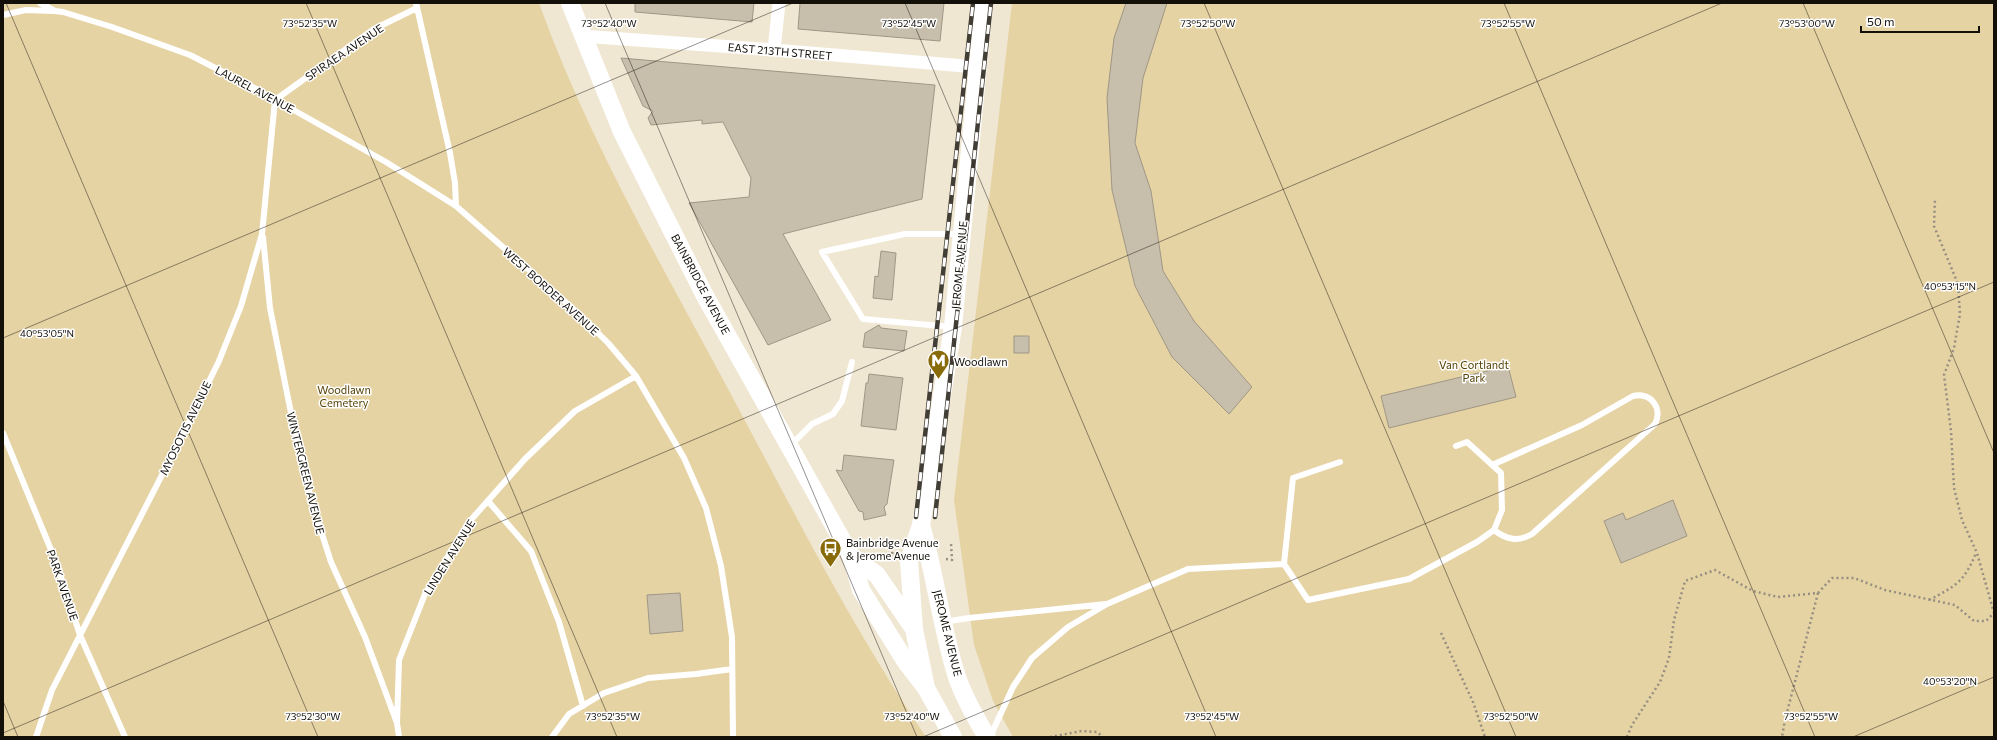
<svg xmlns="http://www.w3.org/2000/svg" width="1997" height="740" viewBox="0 0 1997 740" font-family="Commissioner,sans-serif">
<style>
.green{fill:#e6d3a4}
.building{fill:#c7bfab;stroke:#9f9785}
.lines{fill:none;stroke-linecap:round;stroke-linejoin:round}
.path{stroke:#968f81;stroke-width:2.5;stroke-dasharray:2 3;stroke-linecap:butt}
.service{stroke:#fff;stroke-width:6}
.minor{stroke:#fff;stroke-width:13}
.secondary{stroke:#fff;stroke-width:18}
.rail-casing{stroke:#423e35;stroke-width:4.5}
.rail{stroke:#fff;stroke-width:3;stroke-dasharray:9;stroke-linecap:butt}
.ticks{fill:none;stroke:#13100a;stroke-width:1;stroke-opacity:0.45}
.labels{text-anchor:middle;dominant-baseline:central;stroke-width:3;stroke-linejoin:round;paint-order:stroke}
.street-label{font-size:11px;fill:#13100a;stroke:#fff}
.poi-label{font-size:11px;fill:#13100a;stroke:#fff;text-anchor:start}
.park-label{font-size:11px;fill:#544005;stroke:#fff}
.ticks-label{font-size:10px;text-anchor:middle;fill:#13100a;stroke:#fff;stroke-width:3;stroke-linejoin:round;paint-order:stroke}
</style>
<rect width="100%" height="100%" fill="#f0e7d3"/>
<!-- green -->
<path class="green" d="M3,3h536c48,134 120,257 187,382 64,119 124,240 200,352h-923z
M1012,3h982v734h-981l-20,-36 -19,-56 -20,-145z"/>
<!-- building -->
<path class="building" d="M635,3h119l-2,19 -117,-10z
M800,3h144l-4,38 -142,-12z
M1126,3h41l-24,75 -8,65 16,48 12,80 31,50 58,66 -23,27 -57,-57 -37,-71 -23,-96 -5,-92 7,-60z
M621,58l314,27 -13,114 -139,35 48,86 -63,25 -79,-142 60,-6 2,-19 -28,-56 -21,2v-4l-51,5 -3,-7 5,-7 -10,-5z
M881,251l15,2 -4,47 -19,-2 2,-22 3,1z
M879,325l2,3 26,3 -3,20 -41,-4 2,-14z
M1014,336h15v17h-15z
M1508,366l8,31 -127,31 -8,-32z
M869,374l34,4 -7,52 -35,-4 5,-43h2z
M844,455l50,5 -7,44 -3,3 2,8 -22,5 -1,-8 -4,-1 -23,-41 6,1z
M1673,500l14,36 -66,27 -17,-42 19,-8 3,7z
M680,593l3,38 -33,3 -3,-39z"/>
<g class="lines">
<!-- path -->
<path class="path" d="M893,547l-1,8h3
M946,559l6,1 -1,-17
M1818,593l14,-15h22l31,12 70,15 19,16h12l8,-8 -17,-60 -15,-33 -8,-32 -3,-57 -7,-56 10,-27 6,-34 -2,-30 -24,-58 1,-28
M1929,600c27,-14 35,-18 47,-47
M1441,633l32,69 12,35
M1050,737l32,-6 15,1 6,5
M1627,737l5,-12 28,-43 9,-24 5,-38 11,-39 30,-11 38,21 25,6 40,-4 -33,127 -3,17"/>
<!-- service -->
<path class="service" d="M40,3l15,8 8,1 49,15 78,28 68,35 128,72 70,44
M416,3l34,150 5,30 1,23 122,107 31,31 27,32 48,82 22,50 15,58 11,71 1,100
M3,15l23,-5 27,1
M263,237l7,71 25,125 17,70 19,59 34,75 32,86
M952,327l-89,-8 -41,-67 83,-18h56
M3,433l53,129 24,73 45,102
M791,445l21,-21 21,-10 9,-13 10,-39
M1492,465l90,-40 51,-29c18,-4 30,12 22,28l-123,110c-14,8 -25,6 -38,-4
M488,501l43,50 28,71 24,84
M1284,564l9,-86 47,-16
M944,622l25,-4 137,-14
M36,737l16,-47 133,-260 34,-69 22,-55 21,-72 13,-134 99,-71 43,-21
M399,737l-2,-14 2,-63 26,-66 44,-72 56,-63 50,-48 61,-35
M552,737l17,-23 35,-21 44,-15 48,-4 36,-5
M990,737l23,-50 19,-29 36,-31 39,-23 81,-35 96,-5 24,36 101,-21 68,-37 17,-12 8,-20 -1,-37 -34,-31 -11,4"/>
<!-- minor -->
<path class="minor" d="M582,36l192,14 203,17
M774,50l5,-47"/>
<!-- secondary -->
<path class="secondary" d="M570,3l52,129 82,162 147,262 10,34 45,72 20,26
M921,525c14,49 20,100 35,149 7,22 19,43 31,63
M851,556l26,19 37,54
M953,737l-27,-49 -12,-59 -5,-68 12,-36 32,-198 31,-324"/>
<defs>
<path id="rail" d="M916,517l57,-514
M935,517l56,-514"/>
</defs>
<!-- rail casing -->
<use href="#rail" class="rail-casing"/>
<!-- rail -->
<use href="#rail" class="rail"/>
</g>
<!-- ticks -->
<path class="ticks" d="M6,3l312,734M306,3l311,734M605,3l312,734M905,3l311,734M1204,3l312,734M1504,3l311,734M1803,3l191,450M3,338l790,-335M3,701l15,36M3,733l1719,-730M923,737l1071,-455M1853,737l141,-60"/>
<!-- icons -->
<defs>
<symbol id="metro-pin" viewBox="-11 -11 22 30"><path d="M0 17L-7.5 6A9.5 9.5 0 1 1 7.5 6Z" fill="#896a08" stroke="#fff"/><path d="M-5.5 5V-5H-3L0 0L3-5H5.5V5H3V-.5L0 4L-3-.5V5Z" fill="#fff"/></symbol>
<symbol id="bus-pin" viewBox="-11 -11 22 30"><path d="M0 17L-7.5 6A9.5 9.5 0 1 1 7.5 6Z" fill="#896a08" stroke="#fff"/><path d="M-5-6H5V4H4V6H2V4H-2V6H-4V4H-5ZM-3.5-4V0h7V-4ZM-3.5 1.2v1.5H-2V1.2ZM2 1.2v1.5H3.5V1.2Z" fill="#fff"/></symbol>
</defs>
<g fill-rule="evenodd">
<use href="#metro-pin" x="926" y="348" width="25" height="34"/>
<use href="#bus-pin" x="818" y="536" width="25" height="34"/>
</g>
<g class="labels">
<!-- street labels -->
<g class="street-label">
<text transform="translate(780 51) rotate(5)">EAST 213TH STREET</text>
<text transform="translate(344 52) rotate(-34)">SPIRAEA AVENUE</text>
<text transform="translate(255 89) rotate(28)">LAUREL AVENUE</text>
<text transform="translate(959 265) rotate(-85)">JEROME AVENUE</text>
<text transform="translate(701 284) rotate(62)">BAINBRIDGE AVENUE</text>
<text transform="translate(551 291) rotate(42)">WEST BORDER AVENUE</text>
<text transform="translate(185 428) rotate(-64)">MYOSOTIS AVENUE</text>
<text transform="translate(306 473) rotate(76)">WINTERGREEN AVENUE</text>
<text transform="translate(449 557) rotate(-58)">LINDEN AVENUE</text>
<text transform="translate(63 585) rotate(71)">PARK AVENUE</text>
<text transform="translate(948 633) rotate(76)">JEROME AVENUE</text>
</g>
<!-- poi labels -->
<g class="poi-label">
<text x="954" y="361">Woodlawn</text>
<text x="846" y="542">Bainbridge Avenue<tspan x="846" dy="13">&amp; Jerome Avenue</tspan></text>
</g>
<!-- park labels -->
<g class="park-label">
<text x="1474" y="364">Van Cortlandt<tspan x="1474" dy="13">Park</tspan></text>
<text x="344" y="389">Woodlawn<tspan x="344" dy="13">Cemetery</tspan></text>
</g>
</g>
<g class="ticks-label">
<text x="310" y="27">73°52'35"W</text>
<text x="609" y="27">73°52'40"W</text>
<text x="909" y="27">73°52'45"W</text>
<text x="1208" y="27">73°52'50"W</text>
<text x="1508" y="27">73°52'55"W</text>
<text x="1807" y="27">73°53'00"W</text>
<text x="1950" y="290">40°53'15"N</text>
<text x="47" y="337">40°53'05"N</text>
<text x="1950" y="685">40°53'20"N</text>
<text x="313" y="720">73°52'30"W</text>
<text x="613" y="720">73°52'35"W</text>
<text x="912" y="720">73°52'40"W</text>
<text x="1212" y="720">73°52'45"W</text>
<text x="1511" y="720">73°52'50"W</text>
<text x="1811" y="720">73°52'55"W</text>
</g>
<!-- border -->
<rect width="1997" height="740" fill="none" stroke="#13100a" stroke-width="8"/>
<!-- scale -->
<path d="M1861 26v6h118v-6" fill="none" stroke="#13100a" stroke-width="2"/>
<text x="1867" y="26" font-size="12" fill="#13100a" stroke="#ffffff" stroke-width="3" paint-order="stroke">50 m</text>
</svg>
